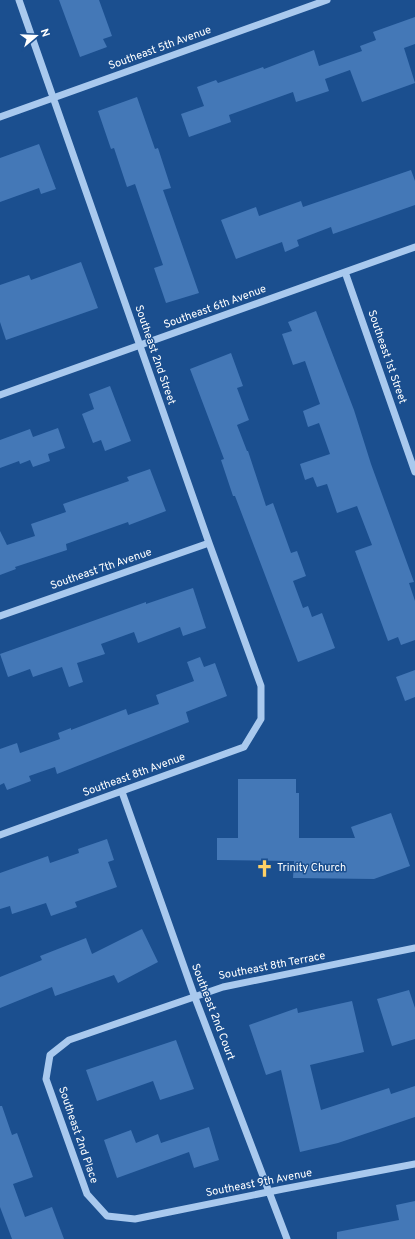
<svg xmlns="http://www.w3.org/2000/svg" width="415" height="1239" viewBox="0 0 415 1239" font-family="Overpass,sans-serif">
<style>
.building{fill:#4478b7}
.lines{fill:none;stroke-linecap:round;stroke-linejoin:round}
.minor{stroke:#a9c9ee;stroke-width:7}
.labels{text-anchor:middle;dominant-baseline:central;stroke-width:3;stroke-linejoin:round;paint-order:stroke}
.street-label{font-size:11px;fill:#fff;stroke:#1b4f8f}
.poi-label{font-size:11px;fill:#fff;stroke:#1b4f8f;text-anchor:start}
</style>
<rect width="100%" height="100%" fill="#1b4f8f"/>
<!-- building -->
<path class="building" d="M59,0h40l13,36 -9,3 4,8 -27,10z
M415,17v27l-11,4 11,35 -53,19 -12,-32 -25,9 4,12 -33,11 -3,-10 -64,23 2,7 -42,15 -8,-23 23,-8 -7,-19 19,-7 2,3 45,-16 1,2 50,-19 5,16 43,-15 -2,-5 16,-6 -3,-8z
M137,97l18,52 3,-1 13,40 -8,2 36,103 -33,10 -12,-35 9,-3 -28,-81 -8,3 -13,-39 -3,1 -13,-38z
M39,144l17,45 -15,5 -2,-6 -39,14v-44z
M411,170l4,11v24l-82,29 -2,-7 -34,13 2,6 -14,6 -3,-10 -46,17 -15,-39 35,-13 3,9 42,-15 2,6z
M81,262l17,46 -92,32 -6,-18v-37l29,-10 2,5z
M316,311l38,99 17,54 43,118 -5,1 6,18v39l-14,5 -3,-8 -10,4 -33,-90 17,-6 -15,-39 -20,7 -10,-29 -10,3 -4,-10 -8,3 -5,-16 30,-10 -11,-31 -11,4 -5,-16 17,-7 -15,-43 -12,4 -11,-31 10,-3 -4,-9z
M231,353l12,33 -6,2 12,32 -12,5 10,26h1l18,55 7,-3 18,50 6,-2 9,25 -13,5 10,27 5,-2 4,11 10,-4 13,35 -37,14 -63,-166h-2l-12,-36 3,-1 -34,-90z
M110,386l21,55 -26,10 -4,-11 -8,3 -11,-29 12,-5 -5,-15z
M58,428l7,20 -17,6 2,7 -17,6 -3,-7 -10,4 -1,-3 -19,7v-28l30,-11 3,8z
M150,469l16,42 -37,14 -1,-3 -62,22 1,6 -52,17 1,2 -16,6v-44l7,14 28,-9 -4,-12 35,-12 -3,-8 66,-23 -2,-4z
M193,588l13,40 -23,8 -3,-9 -42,16 -4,-11 -33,12 4,10 -28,9 6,19 -14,5 -7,-20 -29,10 -3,-8 -22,8 -8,-23 146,-52v2z
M200,657l4,10 11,-4 12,33 -41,16 3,10 -132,52 -2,-7 -26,9 2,5 -24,9 -3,-7 -4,2v-36l17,-6 3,10 40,-14 -2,-6 13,-5v2l55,-21 2,6 31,-11 -3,-9 38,-14 -7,-19z
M415,670v27l-10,4 -9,-24z
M238,779h58v14h3v45h56l-4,-11 40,-14 19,53 -36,13 -81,-1 1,-17 -77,-1v-22h21z
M107,839l7,21 -6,2 9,25 -42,15 2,5 -26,9 -5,-13 -34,11 -2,-8 -10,3v-36l48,-17 2,7 29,-10 -1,-4z
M142,929l16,33 -40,21 -4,-8 -59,21 -3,-9 -52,21v-31l42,-17 -2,-4 46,-18 6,16z
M409,990l6,18v31l-23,7 -15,-47z
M352,1001l12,51 -54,13 11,45 68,-22 2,6 24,-8v31l-77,26 -38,9 -19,-82 -15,5 -17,-50 48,-17 1,5z
M176,1040l18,49 -34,11 -7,-19 -56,20 -11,-31z
M0,1106h2l10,29 5,-2 16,44 -20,7 12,33 27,-10 12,32h-52l-12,-32z
M209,1127l10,33 -25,8 -5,-16 -72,26 -13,-38 27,-10 5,13 22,-9 3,9z
M415,1201v38h-78v-7l62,-12 -3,-15z"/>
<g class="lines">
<!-- minor -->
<path class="minor" d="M0,117l327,-117
M345,272l70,200
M0,395l415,-148
M0,616l209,-73
M122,792l72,203 93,244
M0,835l244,-88 17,-28v-33l-52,-143 -190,-543
M415,948l-192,39 -154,53 -19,15 -4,24 41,115 20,22 28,3 148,-30 132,-25"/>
</g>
<!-- icons -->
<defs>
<symbol id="church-bare" viewBox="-9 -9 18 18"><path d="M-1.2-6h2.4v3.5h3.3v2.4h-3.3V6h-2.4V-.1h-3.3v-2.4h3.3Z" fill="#ffd166" stroke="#1b4f8f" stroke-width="2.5" paint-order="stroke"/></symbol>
</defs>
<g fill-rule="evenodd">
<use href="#church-bare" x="252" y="856" width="25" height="25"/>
</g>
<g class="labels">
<!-- street labels -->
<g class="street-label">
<text transform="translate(160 48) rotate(-20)">Southeast 5th Avenue</text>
<text transform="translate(215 307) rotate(-20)">Southeast 6th Avenue</text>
<text transform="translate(155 355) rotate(71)">Southeast 2nd Street</text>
<text transform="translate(387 357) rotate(71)">Southeast 1st Street</text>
<text transform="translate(101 569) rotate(-19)">Southeast 7th Avenue</text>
<text transform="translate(134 775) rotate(-20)">Southeast 8th Avenue</text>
<text transform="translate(272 966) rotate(-11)">Southeast 8th Terrace</text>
<text transform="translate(213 1012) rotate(69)">Southeast 2nd Court</text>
<text transform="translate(78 1135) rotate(71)">Southeast 2nd Place</text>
<text transform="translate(259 1183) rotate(-11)">Southeast 9th Avenue</text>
</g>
<!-- poi labels -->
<g class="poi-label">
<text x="277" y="868">Trinity Church</text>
</g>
</g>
<!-- north arrow -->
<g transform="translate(36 36) rotate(71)" stroke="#1b4f8f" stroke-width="3" paint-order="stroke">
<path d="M0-3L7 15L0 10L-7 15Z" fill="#ffffff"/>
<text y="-6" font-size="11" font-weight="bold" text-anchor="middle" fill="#ffffff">N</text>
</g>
</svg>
